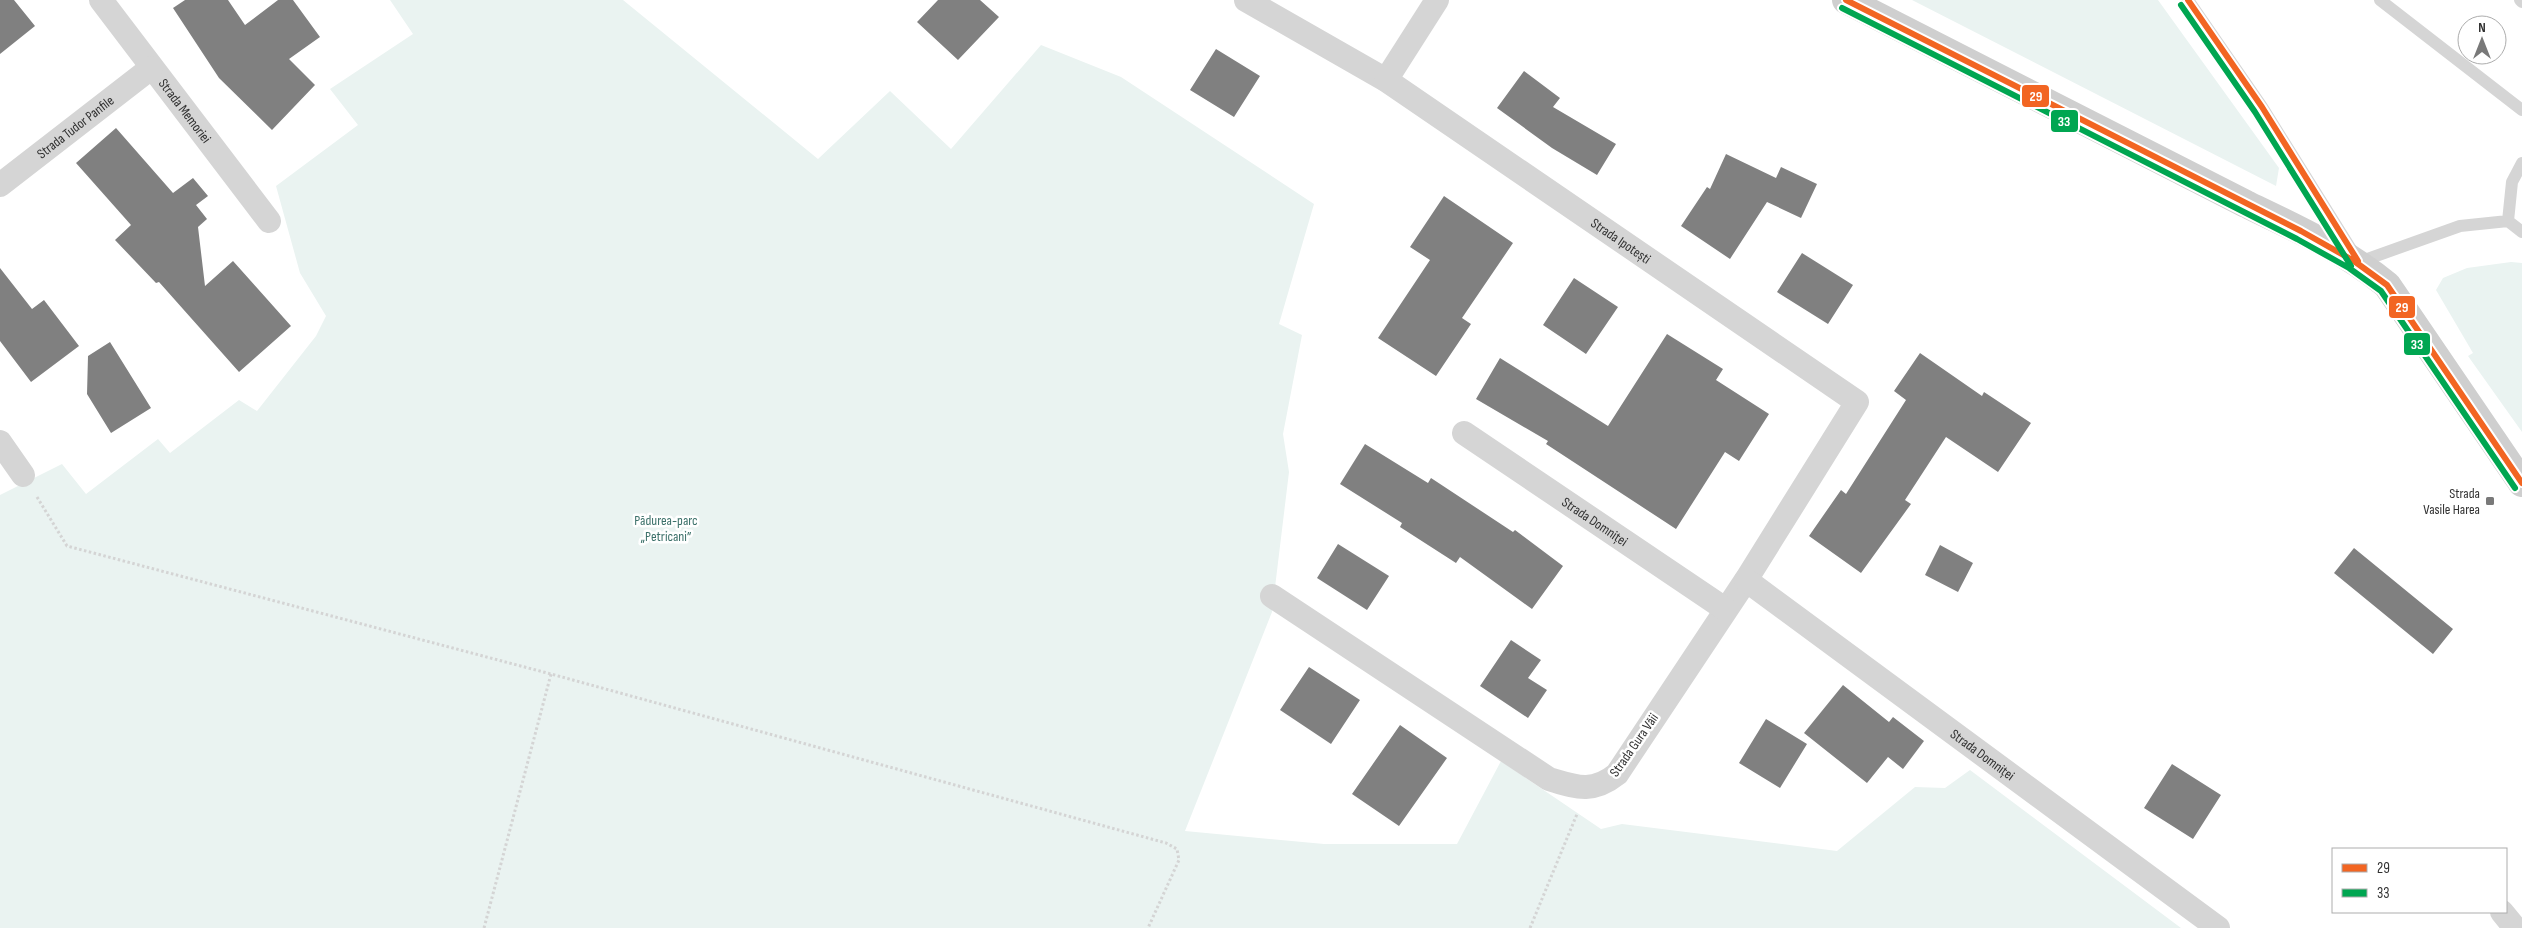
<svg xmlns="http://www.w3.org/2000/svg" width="2522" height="928" viewBox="0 0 2522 928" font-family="'Sofia Sans Condensed',sans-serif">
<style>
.green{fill:#eaf3f1}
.building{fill:#808080}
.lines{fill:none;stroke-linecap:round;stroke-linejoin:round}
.path{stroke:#d4d4d4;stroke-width:3;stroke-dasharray:2.5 2.5;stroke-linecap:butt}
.lane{stroke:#d5d5d5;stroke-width:12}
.street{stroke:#d5d5d5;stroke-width:24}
.secondary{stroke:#cfcfcf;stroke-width:28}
.bus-1-casing{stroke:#fff;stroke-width:10}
.bus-2-casing{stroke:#fff;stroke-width:10}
.bus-1{stroke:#f26522;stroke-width:6}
.bus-2{stroke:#00a651;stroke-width:6}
.poi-dot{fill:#797979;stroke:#fff;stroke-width:2}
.labels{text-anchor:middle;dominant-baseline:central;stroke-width:5;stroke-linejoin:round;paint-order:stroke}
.street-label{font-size:14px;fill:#313131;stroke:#fff}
.poi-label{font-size:14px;fill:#313131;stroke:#fff;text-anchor:end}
.park-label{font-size:14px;fill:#3b7069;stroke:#fff}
.line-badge{stroke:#fff;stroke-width:2}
.badge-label{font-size:14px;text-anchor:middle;font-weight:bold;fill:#fff}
</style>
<rect width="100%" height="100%" fill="#fff"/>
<!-- green -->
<path class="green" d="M390,0h233l195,159 72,-68 61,58 90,-104 80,32 193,127 -35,120 23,11 -19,99 6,38 -17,140 -87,219 139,13h133l44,-83 100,68 21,-5 215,27 78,-64 30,1 25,-18 211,158h-2181v-433l62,-31 24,30 72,-55 12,14 69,-53 18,11 59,-75 10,-20 -26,-43 -24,-87 82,-61 -28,-36 83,-55z
M1912,0h246l121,168 -3,18z
M2511,262l11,1v169l-54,-76 5,-3 -37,-63 7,-12 24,-10z"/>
<!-- building -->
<path class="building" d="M0,0h14l21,26 -35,28z
M185,0h43l17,25 33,-25h15l27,37 -31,22 26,26 -43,45 -53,-52 -46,-70z
M938,0h42l19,17 -41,43 -41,-38z
M1216,49l44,27 -26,41 -44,-27z
M1524,71l36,27 -7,9 63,37 -19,31 -45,-27 -55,-40z
M116,128l57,65 20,-15 15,18 -12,9 11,14 -9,8 7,59 28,-25 58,65 -52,46 -80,-90 -3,1 -41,-43 16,-15 -55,-62z
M1726,154l50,24 5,-11 36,17 -16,34 -34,-16 -37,57 -49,-33 26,-39 3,2z
M1444,196l69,47 -51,75 9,6 -35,52 -58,-38 52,-78 -20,-13z
M1802,253l51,32 -25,39 -51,-32z
M0,268l32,41 12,-9 35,46 -48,36 -31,-41z
M1574,278l44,29 -32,47 -43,-29z
M1667,334l56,35 -7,11 53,34 -30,47 -14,-9 -49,77 -130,-85 2,-3 -72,-42 24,-41 108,68z
M110,342l41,66 -40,25 -24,-39 1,-38z
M1920,353l62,43 2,-4 47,31 -33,49 -52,-35 -41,63 6,4 -50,69 -52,-37 32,-46 5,4 60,-94 -12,-9z
M1365,444l63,39 3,-5 82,54 2,-2 48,36 -31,43 -72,-52 -4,6 -56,-36 2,-4 -62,-39z
M1338,544l51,32 -22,34 -50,-32z
M1940,545l33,18 -15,29 -33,-17z
M2354,548l99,81 -20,25 -99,-81z
M1511,640l30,20 -13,18 19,12 -19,28 -48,-32z
M1309,667l51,33 -29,44 -51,-34z
M1843,685l46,37 4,-5 31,24 -21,28 -15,-12 -21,26 -63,-50z
M1766,719l41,25 -27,44 -41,-25z
M1400,725l47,33 -48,68 -47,-32z
M2172,764l49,31 -28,44 -49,-31z"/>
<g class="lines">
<!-- path -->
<path class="path" d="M37,497l30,49 484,128 615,169 11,6 2,11 -31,68
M484,928l67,-254
M1530,928l47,-114"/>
<!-- lane -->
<path class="lane" d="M2188,0l74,107 97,155 101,-36 48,-5 14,11
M2380,0l142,110
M2520,0l2,2
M2508,221l4,-39 10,-19"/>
<!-- street -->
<g class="street">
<path id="s1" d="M101,0l168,221"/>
<path id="s2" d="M1246,0l140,80 471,322 -111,178 -129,194c-25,20 -41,13 -68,5l-277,-183"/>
<path d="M1386,80l51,-80"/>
<path id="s3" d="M0,185l151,-117"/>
<path id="s4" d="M1464,433l261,176"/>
<path d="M0,442l23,33"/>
<path id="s5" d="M1746,580l472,348"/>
<path d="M2502,912l13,16"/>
</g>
<!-- secondary -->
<path class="secondary" d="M1846,0l400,204c50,24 98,46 141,81l135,198"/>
<defs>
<path id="bus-1" d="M1846,0l455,231 53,30 33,24 135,198
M2188,0l74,107 96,154"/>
<path id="bus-2" d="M2181,5l74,107 96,154
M1842,8l455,231 52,29 32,23 134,197"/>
</defs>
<!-- bus-1 casing -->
<use href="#bus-1" class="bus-1-casing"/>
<!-- bus-2 casing -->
<use href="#bus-2" class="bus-2-casing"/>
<!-- bus-1 -->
<use href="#bus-1" class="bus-1"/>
<!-- bus-2 -->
<use href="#bus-2" class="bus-2"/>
</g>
<!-- markers -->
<rect class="poi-dot" x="2485" y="496" width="10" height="10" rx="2.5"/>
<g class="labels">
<!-- street labels -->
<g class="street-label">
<text stroke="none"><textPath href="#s1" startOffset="139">Strada Memoriei</textPath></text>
<text stroke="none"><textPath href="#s3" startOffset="95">Strada Tudor Panfile</textPath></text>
<text stroke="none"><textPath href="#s2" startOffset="446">Strada Ipotești</textPath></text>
<text stroke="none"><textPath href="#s4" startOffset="158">Strada Domniței</textPath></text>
<text transform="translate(1634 745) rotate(-55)">Strada Gura Văii</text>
<text stroke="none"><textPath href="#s5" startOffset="294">Strada Domniței</textPath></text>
</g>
<!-- poi labels -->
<g class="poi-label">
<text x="2480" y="493">Strada<tspan x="2480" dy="16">Vasile Harea</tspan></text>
</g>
<!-- park labels -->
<g class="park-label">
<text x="666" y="520">Pădurea-parc<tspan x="666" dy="16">„Petricani”</tspan></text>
</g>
</g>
<g class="line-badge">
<rect x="2021" y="84" width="29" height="24" rx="5" fill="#f26522"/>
<rect x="2050" y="109" width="29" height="24" rx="5" fill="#00a651"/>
<rect x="2388" y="295" width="28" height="24" rx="5" fill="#f26522"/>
<rect x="2403" y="332" width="28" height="24" rx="5" fill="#00a651"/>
</g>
<g class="badge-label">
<text x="2036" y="101">29</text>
<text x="2064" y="126">33</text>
<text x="2402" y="312">29</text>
<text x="2417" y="349">33</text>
</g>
<!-- legend -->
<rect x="2332" y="848" width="175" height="65" fill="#ffffff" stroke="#adadad"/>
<rect x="2342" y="864" width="25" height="8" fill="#f26522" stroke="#adadad"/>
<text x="2377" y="873" font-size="15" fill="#313131">29</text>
<rect x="2342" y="889" width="25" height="8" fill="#00a651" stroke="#adadad"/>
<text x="2377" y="898" font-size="15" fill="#313131">33</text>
<!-- north arrow -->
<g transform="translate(2482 40)"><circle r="24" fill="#ffffff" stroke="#adadad"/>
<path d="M0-4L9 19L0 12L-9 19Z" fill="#797979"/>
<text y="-8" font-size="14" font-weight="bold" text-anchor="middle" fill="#313131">N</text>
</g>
</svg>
